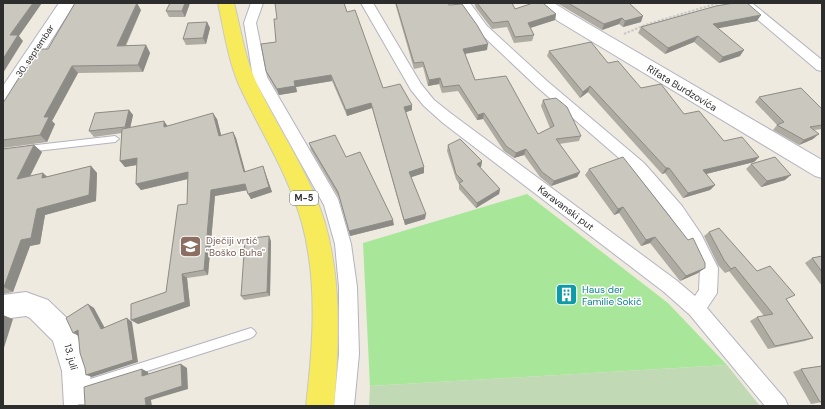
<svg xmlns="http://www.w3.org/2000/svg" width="825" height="409" viewBox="0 0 825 409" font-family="'DM Sans',sans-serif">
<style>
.green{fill:#a8e799}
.cemetery{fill:#c1d9b5}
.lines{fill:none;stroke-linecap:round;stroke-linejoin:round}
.lane-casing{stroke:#b3b3c1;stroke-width:2}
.street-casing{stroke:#b3b3c1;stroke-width:2}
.secondary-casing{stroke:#b3b3c1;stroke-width:2}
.primary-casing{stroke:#c8c8c8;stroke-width:2}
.path{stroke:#c8c8c8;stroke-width:2;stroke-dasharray:2.5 1.5;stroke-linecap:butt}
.lane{fill:#fff;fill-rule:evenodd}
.street{fill:#fff;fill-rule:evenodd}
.secondary{fill:#fff;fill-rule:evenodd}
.primary{fill:#f7ea5b;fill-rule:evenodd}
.wall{fill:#aeaba3}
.shaded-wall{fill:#8d8b85}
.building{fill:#cac7be;stroke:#8d8b85}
.labels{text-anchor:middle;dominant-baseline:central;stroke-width:3;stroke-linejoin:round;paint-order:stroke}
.far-street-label{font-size:9px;fill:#2d2d2d;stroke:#fff}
.shield{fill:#fff;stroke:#6c6c6c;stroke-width:1}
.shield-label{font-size:9px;font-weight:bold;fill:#2d2d2d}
.street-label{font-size:10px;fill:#2d2d2d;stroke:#fff}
.education-label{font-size:10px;fill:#785e54;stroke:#fff;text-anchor:start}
.culture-label{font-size:10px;fill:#0d838f;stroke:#fff;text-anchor:start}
</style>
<rect width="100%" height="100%" fill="#efeadf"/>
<!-- green -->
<path class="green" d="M527,194l141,109 59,62 -357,21 -7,-143z"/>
<!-- cemetery -->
<path class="cemetery" d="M727,365l33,41h-391l1,-20z"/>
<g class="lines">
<defs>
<path id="lane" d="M115,136l4,3 -4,3 -87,10 -4,-3 4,-3z
M251,328l3,2 2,3 -2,3 -3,2 -170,54 -4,-1 -1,-4 1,-4 4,-1z"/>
<path id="street" d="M251,3h12l-7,20 11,54 71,122 13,45 6,43 2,67 -5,52h-20l5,-52v-67l-4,-43 -11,-39 -71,-128 -9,-54z
M361,3h12l48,81 13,16 19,15 223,165 19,16 4,-6 1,-22 -11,-24 -19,-28 -36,-45 -97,-84 -58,-55 -21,-29h12l17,23 60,55 97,82 38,43 19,28 17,34 -1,25 -10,15 78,91 3,7h-23l-75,-91 -26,-23 -221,-169 -19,-17 -13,-16z
M743,3h9l70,57v11l-5,-1 -74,-63 -2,-2z"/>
<path id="secondary" d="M59,3h16l-65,102 -7,2v-21z
M536,3h18l16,10 252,147v18l-7,-2 -257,-155z
M26,292l22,8 25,24 17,47 2,35h-28l-2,-35 -9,-30 -23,-23 -4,-2 -23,3v-24z"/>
<path id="primary" d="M218,3h16c7,27 11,56 23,81 22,47 53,89 68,139 17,60 14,122 9,183h-28c7,-61 12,-123 -4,-183 -14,-50 -42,-92 -63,-138 -11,-26 -15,-54 -21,-82z"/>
</defs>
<!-- lane casing -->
<use href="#lane" class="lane-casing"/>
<!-- street casing -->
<use href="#street" class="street-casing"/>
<!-- secondary casing -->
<use href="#secondary" class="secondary-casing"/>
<!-- primary casing -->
<use href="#primary" class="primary-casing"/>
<!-- path -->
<path class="path" d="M624,34l21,-9 73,-22"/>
<!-- lane -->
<use href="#lane" class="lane"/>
<!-- street -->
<use href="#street" class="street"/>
<!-- secondary -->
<use href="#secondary" class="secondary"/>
<!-- primary -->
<use href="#primary" class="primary"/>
</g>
<!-- wall -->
<path class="wall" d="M190,3l-5,14h-16l-3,-6z
M395,3h53l39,47 -22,4 10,26 63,54 12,-6 -9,-22 2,-6 38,36 -2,5 -20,3 21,28 -3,5 -26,9 -11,-9 -16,-22 -10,3 -10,-7 -21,-32 -6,1 -19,-29 -16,2 -3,-9 -11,2 -5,-19 -9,2z
M474,3h38l3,6 41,5 -1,6 -25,8 4,7 -2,6 -18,2 -7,-16 -15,2 -16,-21z
M557,3h72l12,19 -18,5 -4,-3 -17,6z
M141,10l-15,36 20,-1 4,8 -7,19 -65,1 -26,48 3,3 -8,18 -44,6v-45l45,-54z
M347,12l36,76 29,22 -7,2 19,61 -13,4 14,42 -20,6 -33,-117 -25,8 -15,-35 -36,6 1,5 -18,3 -11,-19 -2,-5 10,-29z
M757,21l-39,7 22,28 -21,7 -25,-21 -29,12 -27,-21 3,-6z
M207,22l3,6 -4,16 -20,1 -3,-6z
M549,51l59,12 33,25 43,26 40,27 35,16 -5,5 -48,12 9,11 -5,5 -27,8 -18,-25 -3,1 -74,-82 -8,6 -33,-42z
M759,97l63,12v20l-8,1 -1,9 -14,6 -26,-15 4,-5 -22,-23z
M129,110l4,5 -3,13 37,-2 50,-7 4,17 12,-4 3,6 9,34h20l7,20 -21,7 -4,-9 -32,6 -7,79 -21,3 3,28 -52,18 -7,-4 35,-28 21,-88 1,-25 -47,11 -5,-6 1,-19 -12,2 -5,-6 2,-28 -28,4 -5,-6z
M309,143l37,14 48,68 -44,11 -11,-38 -28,-48z
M34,145l8,7 -12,24 17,1 44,-11 6,7 -1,28 -51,14 -5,29 -10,2 -17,46 -10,2v-145z
M448,145l34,16 -1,6h-1l20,22 -1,5 -23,14 -17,-19v-5l-3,-5 -9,-28z
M751,164l34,16 -24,7 -15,-18z
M589,169l109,104 -18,8 -30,-38 -9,3 -22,-33 -5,2 -29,-40z
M709,232l48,39 30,29 26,38 -8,3 -37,8 -18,-28 7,-4 7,-1 -35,-45 -4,2 -7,-8 -14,-29z
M271,241l-1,55 -26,4 -3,-4z
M822,256v30l-17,-23 7,-5z
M822,366v36l-11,2 -18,-32 8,-3z"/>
<!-- shaded-wall -->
<path class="shaded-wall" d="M33,3h9l-23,33 4,5 -20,32v-14l7,-24z
M137,3l4,7 -19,43 -5,-7z
M185,3h5l-5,14 -3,-6z
M556,14l-1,6 -28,9 1,-6z
M761,15l-4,6 -48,9 4,-6z
M643,16l-2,6 -18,5 2,-6z
M622,18l-3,6 -17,6 2,-6z
M207,22l3,6 -4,16 -3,-6z
M698,36l-4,6 -29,12 3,-6z
M488,44l-1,6 -24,4v-5z
M146,45l4,8 -7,19 -5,-7z
M744,50l-4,6 -21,7 4,-6z
M72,66l6,7 -26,48 3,3 -8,18 -7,-7 4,-18z
M331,75l1,6 -36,6 1,5 -18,3 -2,-6 17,-8z
M440,78l-1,6 -11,2 1,-6z
M590,86l-2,6 -8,6 3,-6z
M371,103l1,5 -25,8 -1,-6z
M412,105v5l-8,3v-6z
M129,110l4,5 -4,18 -4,-6z
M213,113l4,6 6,23 -4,-6z
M484,113l-1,6 -6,1 1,-5z
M164,121l5,7 -5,-1z
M233,132l3,6 11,40 -3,-6z
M819,134l-6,5 -14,6 5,-5z
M34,145l8,7 -17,34 -8,-7z
M526,149l-2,6 -10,3 2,-5z
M759,157l-5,5 -56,14 5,-6z
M137,158l5,6 -17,3 -5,-6z
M482,161l-1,6 -5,2 1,-5z
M91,166l6,7 -1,28 -51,14 -5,29 -10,2 -17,46 -9,-5 17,-47 16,-31z
M263,166l2,6 7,20 -21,7 -3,-5z
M424,167v6l-15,5v-6z
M666,168h3l-4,5 -3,1z
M188,172l4,6 -51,12 -5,-6z
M580,172l-3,5 -26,9 3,-5z
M43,173l8,7 -9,-2z
M791,175l-6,5 -24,7 6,-6z
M245,184l3,6 -33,6 -7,79 -4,-5 7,-80z
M715,185l-5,5 -27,8 5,-5z
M500,189l-1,5 -23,14 1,-5z
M623,207l-4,6 -5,2 4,-6z
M426,214l-1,5 -20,6 -1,-5z
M393,220l1,5 -44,11 -1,-5z
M269,236l2,5 -1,55 -3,-4z
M655,237l-5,6 -9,3 5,-6z
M735,267l-6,4 -4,2 6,-4z
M705,268l-7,5 -18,8 6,-5z
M182,274l5,4 3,28 -52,18 -7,-4 54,-18z
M88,304l6,4 13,24 -6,-3z
M3,315l10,4 -10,32z
M127,318l5,4 6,40 -46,15 -6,-2z
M78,330l1,6 -6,-3z
M181,364l6,4 1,21 -37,11 1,6h-6l-1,-8z
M142,369l6,3 1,7 -7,-3z"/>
<!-- building -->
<path class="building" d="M3,3h30l-23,32h8l-15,24z
M75,3h62l-20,43 29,-1 -8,20 -66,1 -28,51h5l-9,18 -37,5v-37l17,-27 19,-27h9z
M170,3h15l-3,8h-16z
M275,3h69l3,9 8,-2 28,78 17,-4 12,21 -8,2 20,60 -15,5 17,42 -22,6 -33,-117 -25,7 -15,-35 -37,6 1,5 -18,3 -11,-18 -5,-27 15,-2 -2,-23h3z
M396,3h52l1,2 13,-1 15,21 11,19 -25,5 12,31 31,-4 32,58 16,-8 -11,-26 13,-2 11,9 14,29 -25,3 24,33 -26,9 -12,-9 -16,-23 -10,4 -10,-7 -22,-33 -6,2 -19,-30 -16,2 -3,-9 -11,2 -6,-18 -9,1z
M477,3h35l3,6 18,-6h10l13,11 -28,9 6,12 -19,2 -7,-16 -15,2z
M568,3h61l14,13 -18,5 -3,-3 -18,6z
M734,3h13l14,12 -48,9 31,26 -21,7 -25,-21 -30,12 -27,-21 75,-21z
M207,22l-4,16 -20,1 5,-16z
M591,42l17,21 10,-2 23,27 20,-4 23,30 15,-3 25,30 18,-4 17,20 -56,13 12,15 -27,8 -19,-25h-3l-76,-82 -7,6 -34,-41z
M801,88l21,21v16l-12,2 9,7 -15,6 -27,-15 7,-3 -25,-25z
M129,110l-4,17 -36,4 6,-18z
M213,113l6,23 14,-4 11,40 19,-6 6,21 -21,7 -3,-10 -34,6 -7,80 -22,4 3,28 -54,18v-16l35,-12 12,-87 9,-1 1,-32 -52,12 1,-26 -17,3 2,-32 42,-8v6z
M335,135l11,22 14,-5 33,68 -44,11 -11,-39 -29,-49z
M460,139l22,22 -5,3 23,25 -23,14 -18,-20 4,-2 -7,-7 -8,-29z
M34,145l-17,34 26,-6 -1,5 49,-12 -2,29 -52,14 -6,29 -10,2 -17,47h-1v-138z
M623,157l65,83 5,-2 12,25v5l-19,8 -31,-39 -9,3 -23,-33 -5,2 -29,-40z
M775,157l16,18 -24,6 -16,-17z
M719,228l38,43 13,-5 25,29 -9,4 27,39 -38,8 -18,-29 16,-3 -38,-47 -4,2 -7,-9 -15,-28z
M269,236l-2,56 -26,4 4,-57z
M822,256v16l-10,-14z
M88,304l13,25 26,-11 6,42 -47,15 -1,-7 -5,-15 -2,-23 -5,3 -7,-15z
M181,364l1,22 -37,12 1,8h-68v-1h7l-1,-18 58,-18v7z
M822,366v35l-2,1 -19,-33z"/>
<!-- icons -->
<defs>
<symbol id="school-square" viewBox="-11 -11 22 22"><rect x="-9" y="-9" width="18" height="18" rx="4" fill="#8d6e63" stroke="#fff"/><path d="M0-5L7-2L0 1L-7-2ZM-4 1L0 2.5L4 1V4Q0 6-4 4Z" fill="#fff"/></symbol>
<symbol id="building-square" viewBox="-11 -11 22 22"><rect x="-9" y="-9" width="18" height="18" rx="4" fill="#0f9aa8" stroke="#fff"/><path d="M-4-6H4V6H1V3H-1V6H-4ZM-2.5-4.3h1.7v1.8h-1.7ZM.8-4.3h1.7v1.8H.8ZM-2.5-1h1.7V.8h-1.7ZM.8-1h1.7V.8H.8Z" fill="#fff"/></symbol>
</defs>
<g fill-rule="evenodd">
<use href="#school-square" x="178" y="234" width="25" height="25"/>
<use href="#building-square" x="554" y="282" width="25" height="25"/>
</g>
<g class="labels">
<!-- far-street labels -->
<g class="far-street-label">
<text transform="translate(35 51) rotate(-56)">30. septembar</text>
</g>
<!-- shield labels -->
<rect class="shield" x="290" y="191" width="28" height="14" rx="3"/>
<g class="shield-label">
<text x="304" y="198">M-5</text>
</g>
<!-- street labels -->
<g class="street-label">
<text transform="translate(682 88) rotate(31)">Rifata Burdzovića</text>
<text transform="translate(566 208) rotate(37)">Karavanski put</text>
<text transform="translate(71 357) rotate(75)">13. juli</text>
</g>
<!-- education labels -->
<g class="education-label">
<text x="206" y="240">Dječiji vrtić<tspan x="206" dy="12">"Boško Buha"</tspan></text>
</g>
<!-- culture labels -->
<g class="culture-label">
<text x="582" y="289">Haus der<tspan x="582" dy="12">Familie Sokič</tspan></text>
</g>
</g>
<!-- border -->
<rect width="825" height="409" fill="none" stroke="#2d2d2d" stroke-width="8"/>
</svg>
